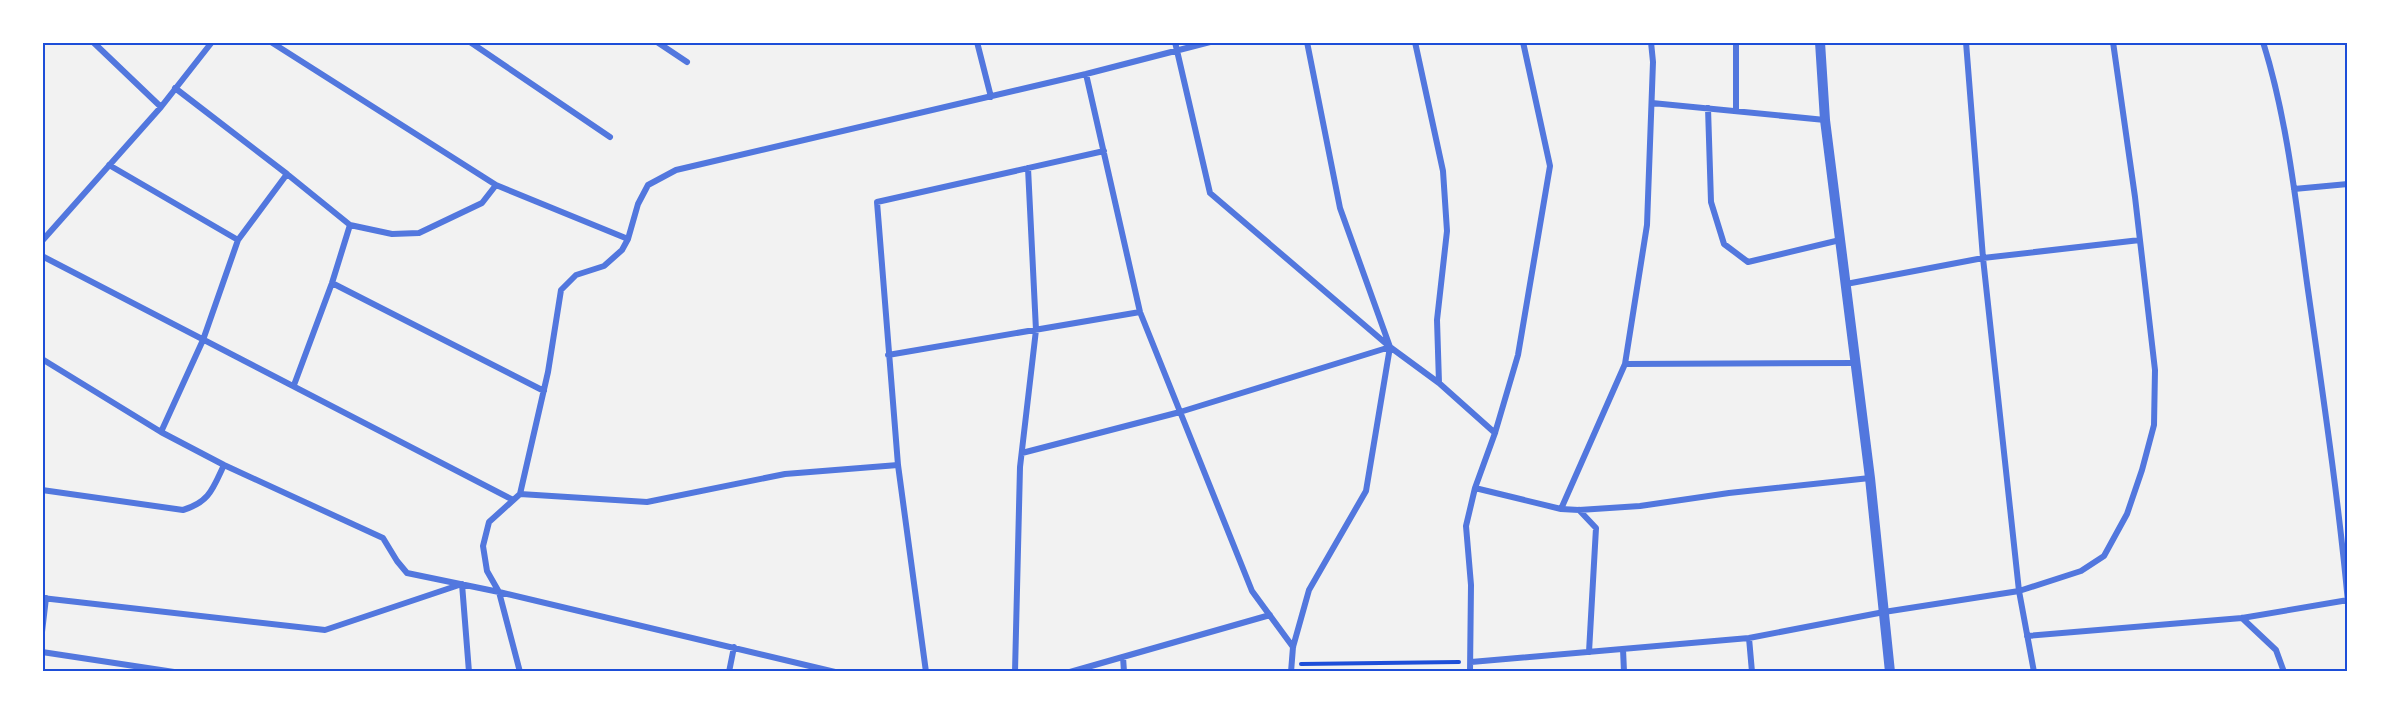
<svg xmlns="http://www.w3.org/2000/svg" width="2390" height="714" viewBox="0 0 2390 714" font-family="Arial,sans-serif">
<style>
.lines{fill:none;stroke-linecap:round;stroke-linejoin:round}
.path{stroke:#1d4ed8;stroke-width:4}
.minor{stroke:#5277de;stroke-width:6}
.tertiary{stroke:#5277de;stroke-width:10}
.neatline{fill:none;stroke:#1d4ed8;stroke-width:2}
</style>
<rect width="100%" height="100%" fill="#f2f2f2"/>
<g class="lines">
<!-- path -->
<path class="path" d="M1301,664l158,-2"/>
<!-- minor -->
<path class="minor" d="M93,42l68,65
M271,42l225,143 132,54
M470,42l140,95
M657,42l30,20
M977,42l14,55
M1175,42l35,151 180,154
M1307,42l33,166 50,139 49,36
M1415,42l28,129 4,60 -10,89 2,63 56,50
M1736,42v69
M1966,42l17,216 36,333 15,81
M2263,42c24,76 33,161 44,241 15,106 31,212 41,319
M1086,74l54,238 112,279 41,56
M175,88l112,86 63,51 42,9 27,-1 63,-30 14,-18
M1652,103l173,17
M1708,108l3,94 13,42 24,18 92,-22
M109,165l129,75
M2294,189l54,-5
M42,241l119,-134 51,-65
M42,256l471,244
M332,283l212,108
M1846,284l137,-26 157,-18
M888,355l252,-43
M42,359l119,73 63,33 159,73 14,23 10,12 92,19 336,80
M1625,364l231,-1
M294,385l38,-102 18,-58
M161,432l42,-92 35,-100 49,-66
M1022,453l158,-41 210,-65 -24,144 -57,99 -16,57 -2,25
M1475,488l86,21 18,1 61,-4 89,-13 141,-15
M42,490l141,20c27,-8 30,-22 41,-45
M520,494l127,8 138,-28 113,-9
M1561,509l64,-145 22,-139 6,-163 -2,-20
M1579,510l17,18 -7,124
M42,598l283,32 137,-46 7,88
M2242,618l34,32 8,22
M42,632l4,-34
M2027,636l215,-18 106,-18
M1749,638l3,34
M1623,649l1,23
M42,652l132,20
M1123,657l1,15
M1471,662l278,-24 135,-26 135,-21 62,-20 23,-15 23,-42 15,-44 12,-45 1,-55 -20,-173 -22,-155
M520,672l-21,-80 -12,-21 -4,-25 6,-24 31,-28 28,-122 13,-82 15,-15 28,-9 18,-16 6,-11 10,-35 10,-19 28,-15 410,-96 124,-32
M729,672l5,-25
M926,672l-28,-207 -21,-263 227,-51
M1015,672l5,-205 16,-137 -8,-162
M1070,672l200,-57
M1470,672l1,-87 -5,-59 9,-38 20,-55 23,-78 32,-189 -27,-124"/>
<!-- tertiary -->
<path class="tertiary" d="M1820,42l5,78 45,358 20,194"/>
</g>
<!-- border -->
<rect width="2390" height="714" fill="none" stroke="#ffffff" stroke-width="87"/>
<rect x="44" y="44" width="2302" height="626" class="neatline"/>
</svg>
